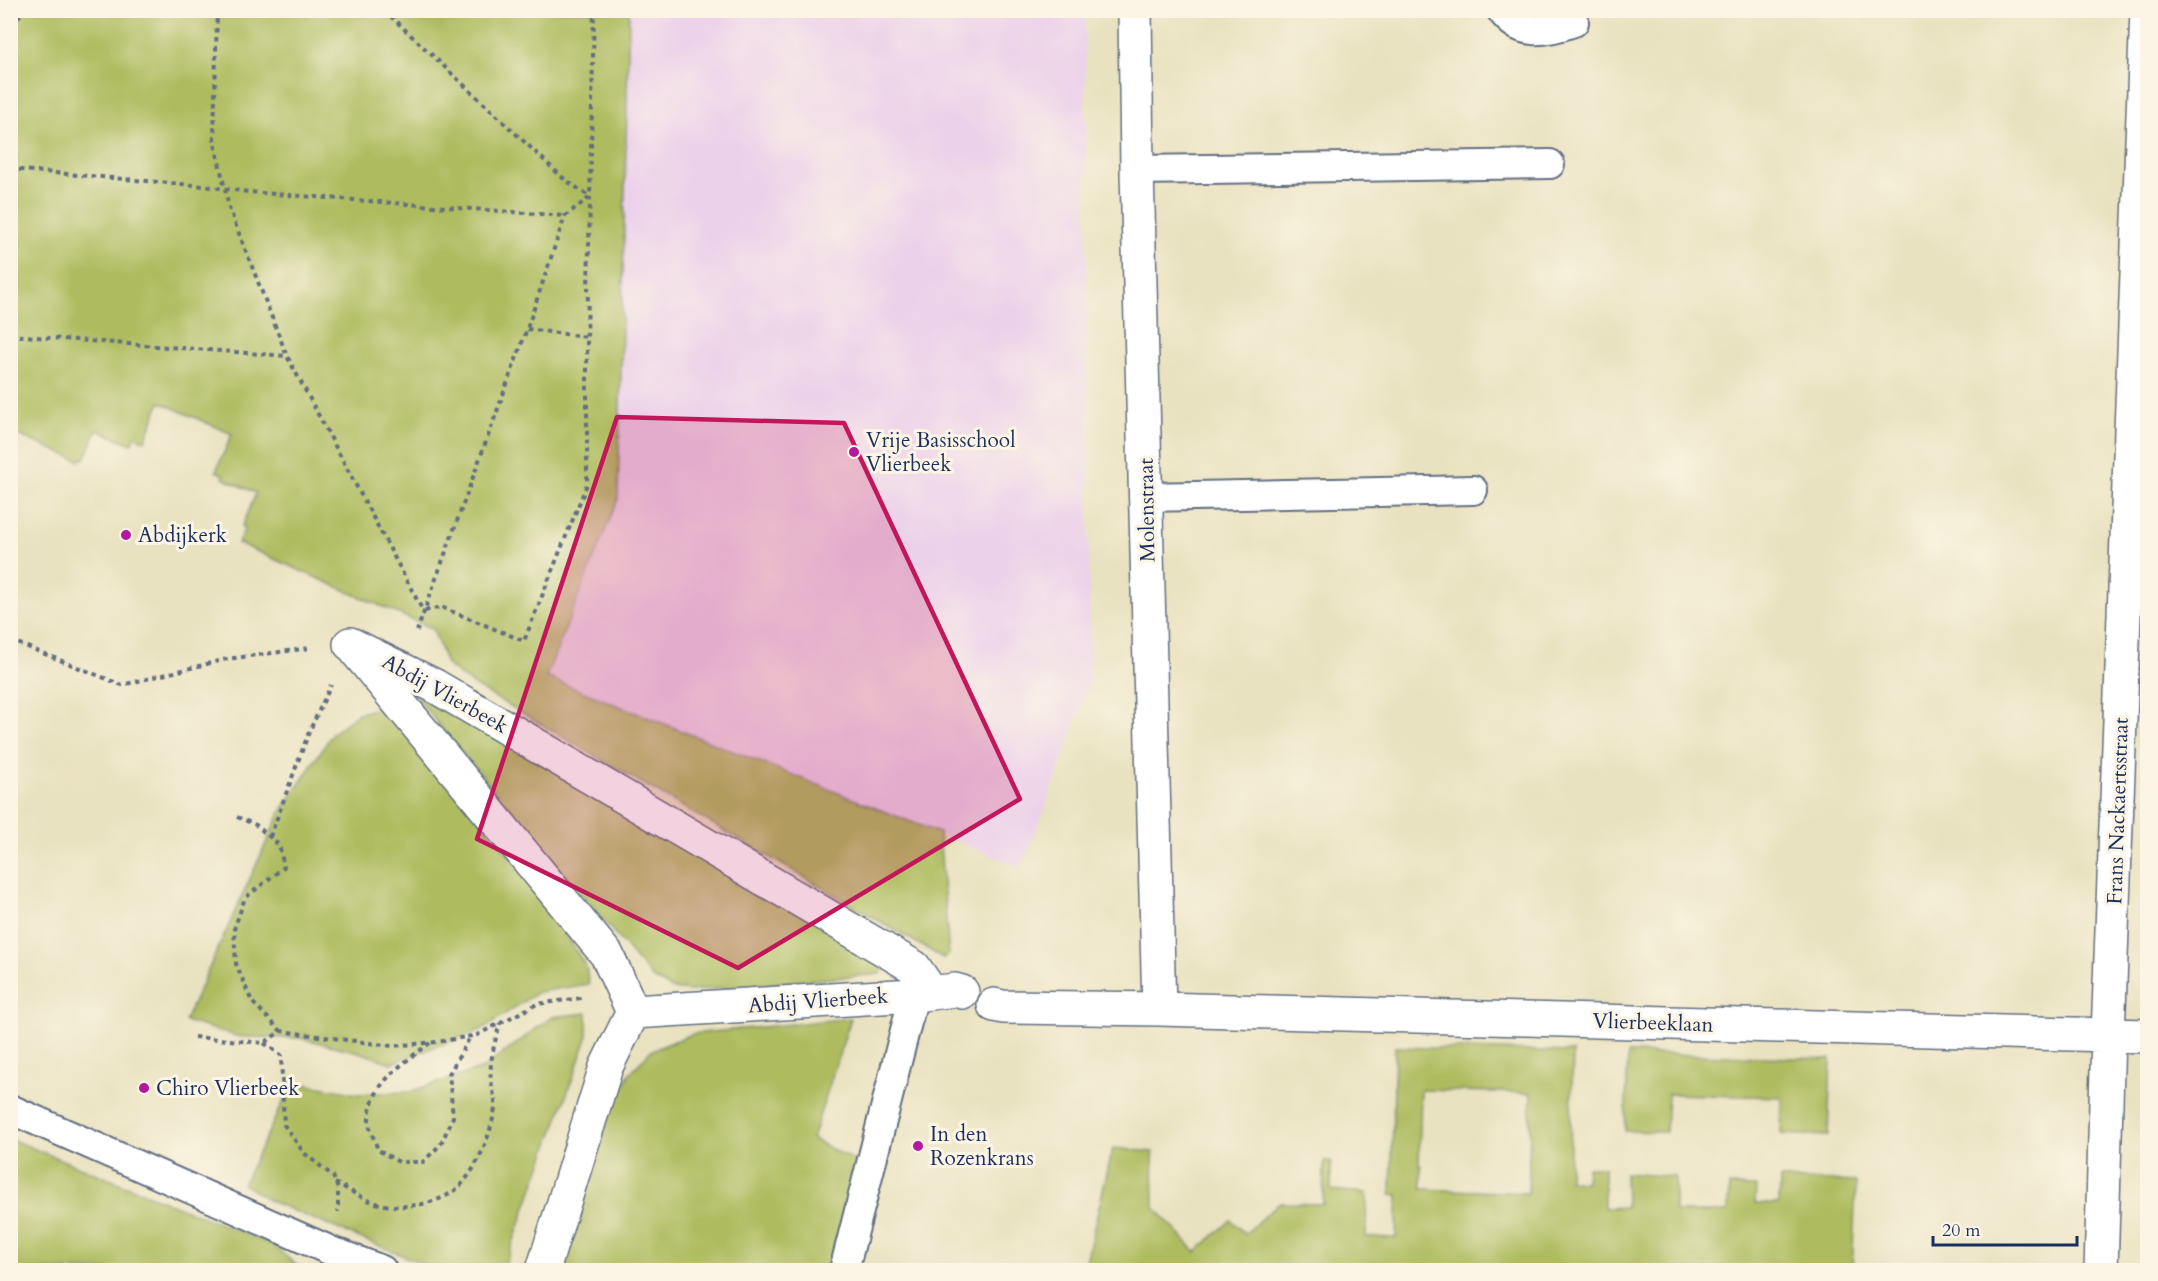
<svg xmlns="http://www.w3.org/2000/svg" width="2158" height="1281" viewBox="0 0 2158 1281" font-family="Cardo,serif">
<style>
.built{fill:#ecd1ea}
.green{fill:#aebc5f;stroke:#64765e;stroke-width:1.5;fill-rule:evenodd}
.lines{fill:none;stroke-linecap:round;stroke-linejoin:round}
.service-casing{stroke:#636e80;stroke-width:32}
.minor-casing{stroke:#636e80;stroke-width:36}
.path{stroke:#636e80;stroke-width:4;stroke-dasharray:4.5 4.5;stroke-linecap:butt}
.service{stroke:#fff;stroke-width:28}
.minor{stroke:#fff;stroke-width:33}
.marked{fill:#c2185b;fill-opacity:0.2;stroke:#c2185b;stroke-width:4.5;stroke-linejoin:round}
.poi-dot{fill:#b5179e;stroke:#fcf5e5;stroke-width:2}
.labels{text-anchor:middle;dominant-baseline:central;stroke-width:6;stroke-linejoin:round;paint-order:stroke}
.poi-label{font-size:21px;fill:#1b2f5e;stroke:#fcf5e5;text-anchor:start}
.street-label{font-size:21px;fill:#1b2f5e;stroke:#fcf5e5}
</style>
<rect width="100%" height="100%" fill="#fcf5e5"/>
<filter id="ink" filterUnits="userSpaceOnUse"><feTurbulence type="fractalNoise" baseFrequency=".0167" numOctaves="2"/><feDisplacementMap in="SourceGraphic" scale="12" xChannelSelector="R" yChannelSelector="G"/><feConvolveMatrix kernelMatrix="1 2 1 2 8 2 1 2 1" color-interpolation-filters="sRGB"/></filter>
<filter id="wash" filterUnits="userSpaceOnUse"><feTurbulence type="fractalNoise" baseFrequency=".008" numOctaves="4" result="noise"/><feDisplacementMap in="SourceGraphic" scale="24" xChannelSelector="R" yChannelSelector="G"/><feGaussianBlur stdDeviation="1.35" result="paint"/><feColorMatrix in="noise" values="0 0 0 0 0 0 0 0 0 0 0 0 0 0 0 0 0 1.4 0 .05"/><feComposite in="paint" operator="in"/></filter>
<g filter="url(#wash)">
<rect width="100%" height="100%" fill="#e9e2c0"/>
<!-- built -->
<path class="built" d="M629,11h456l5,668 -43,125 -26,63 -475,-190 72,-178z"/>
<!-- green -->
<path class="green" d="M11,10l618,1 -11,488 -72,178 393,156 10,121 -6,4 -473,-275 -24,-19 -13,-35 -195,-86 7,-15 -3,-1 14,-34 -33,-15 1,-3 -8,-4 16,-37 -72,-32 -15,39 -10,-5 -3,8 -35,-14 -12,29 -4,-1 -1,3 -69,-29z
M414,695l225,120 248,148 -7,11 -190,17 -18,-2 -20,-11z
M387,705l156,192 43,70 3,17 -51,8 -57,38 -90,33 -32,-11 -59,-14 -60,-1 -55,-16 95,-208 53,-80 24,-19z
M587,1013v25l-82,227 -8,5h-59l-166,-68 -29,-18 50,-102 65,12 51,-2 75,-24 68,-51z
M851,1018l-39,121 49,25 -27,106h-273l49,-161 20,-36 21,-22 41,-17z
M1395,1047l178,5 -4,129 17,1 1,-15h17v41l22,-1 -1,-34 50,4v35h53l1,-26 27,1 -1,17h24l1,-25 76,3 -4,88h-768l29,-122 40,4 1,55 42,45 35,-32 14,14 34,-31 44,1 1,-43h7v29l36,3 -1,44 30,1 2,-43 -7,-1zM1421,1090l110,3 -3,100 -106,-4 -1,-23h-2z
M1628,1053l203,6 -3,77 -47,-2 1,-37 -114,-3 -2,38 -41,-1z
M10,1139l263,106 29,25h-291z"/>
</g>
<g filter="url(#ink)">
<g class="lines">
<defs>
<path id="service" d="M1501,10c19,28 45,22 73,12
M1137,170l413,-6
M1146,497l327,-7
M10,1109l328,145 18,16
M340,1254l42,16
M844,1270l70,-275"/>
<path id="minor" d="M1135,10l2,160 22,839
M350,644l85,42 479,281 18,26
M357,652l250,303 26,57
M994,1005l9,2 156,2 989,27
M633,1012l281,-17 41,-5 7,2
M543,1270l63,-203 27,-55
M2101,1270l7,-234 39,-1026"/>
</defs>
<!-- service casing -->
<use href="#service" class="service-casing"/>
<!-- minor casing -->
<use href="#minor" class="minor-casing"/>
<!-- path -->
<path class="path" d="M217,10l-3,129 15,69 58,148 136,255
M384,10l179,168 27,19 -25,19 -38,113 -110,302
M10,23l17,-13
M10,169l194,17 45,6 316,24
M527,329l60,8
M10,335l277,21
M425,611l16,-4 83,34 63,-157v-147l7,-327
M10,640l112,45 105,-26 83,-11
M237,817l19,8 23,20 5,22 -39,31 -11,31 2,35 16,38 29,29
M270,837l39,-105 22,-47
M194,1037l70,6 17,-12 111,15 45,-4 40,-7 60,-31 44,-6
M264,1043l17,12 3,70 20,28 29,23 5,13v23
M430,1043c-25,19 -59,40 -61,75 -1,9 6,23 9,32l21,12h24l18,-18 12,-27 -4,-43 21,-37
M335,1183c14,6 27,16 41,20 23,8 66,1 83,-16 19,-19 32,-53 36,-79 1,-9 -3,-18 -4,-27 -2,-20 4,-39 9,-58"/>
<!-- service -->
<use href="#service" class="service"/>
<!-- minor -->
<use href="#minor" class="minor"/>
</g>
</g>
<!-- marked area -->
<path class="marked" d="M617,417l227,6 176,376 -282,169 -261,-129z"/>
<!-- markers -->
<g class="poi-dot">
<circle cx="854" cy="452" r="6"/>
<circle cx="126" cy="535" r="6"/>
<circle cx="144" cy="1088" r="6"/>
<circle cx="918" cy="1146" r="6"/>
</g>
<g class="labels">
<!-- poi labels -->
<g class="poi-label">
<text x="866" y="440">Vrije Basisschool<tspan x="866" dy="24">Vlierbeek</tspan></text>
<text x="138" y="535">Abdijkerk</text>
<text x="156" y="1088">Chiro Vlierbeek</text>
<text x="930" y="1134">In den<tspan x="930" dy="24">Rozenkrans</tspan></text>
</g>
<!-- street labels -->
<g class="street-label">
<text transform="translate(1147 510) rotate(-91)">Molenstraat</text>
<text transform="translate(445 694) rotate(29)">Abdij Vlierbeek</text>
<text transform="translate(2118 811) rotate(-88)">Frans Nackaertsstraat</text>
<text transform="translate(818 1001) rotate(-4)">Abdij Vlierbeek</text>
<text transform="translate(1653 1023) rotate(2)">Vlierbeeklaan</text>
</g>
</g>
<!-- margin -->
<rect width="2158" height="1281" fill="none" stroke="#fcf5e5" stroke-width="36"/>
<!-- scale -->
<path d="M1933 1236v9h144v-9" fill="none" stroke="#1b2f5e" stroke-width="3"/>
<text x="1942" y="1236" font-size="18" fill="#1b2f5e" stroke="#fcf5e5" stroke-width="4.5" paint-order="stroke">20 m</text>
</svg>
